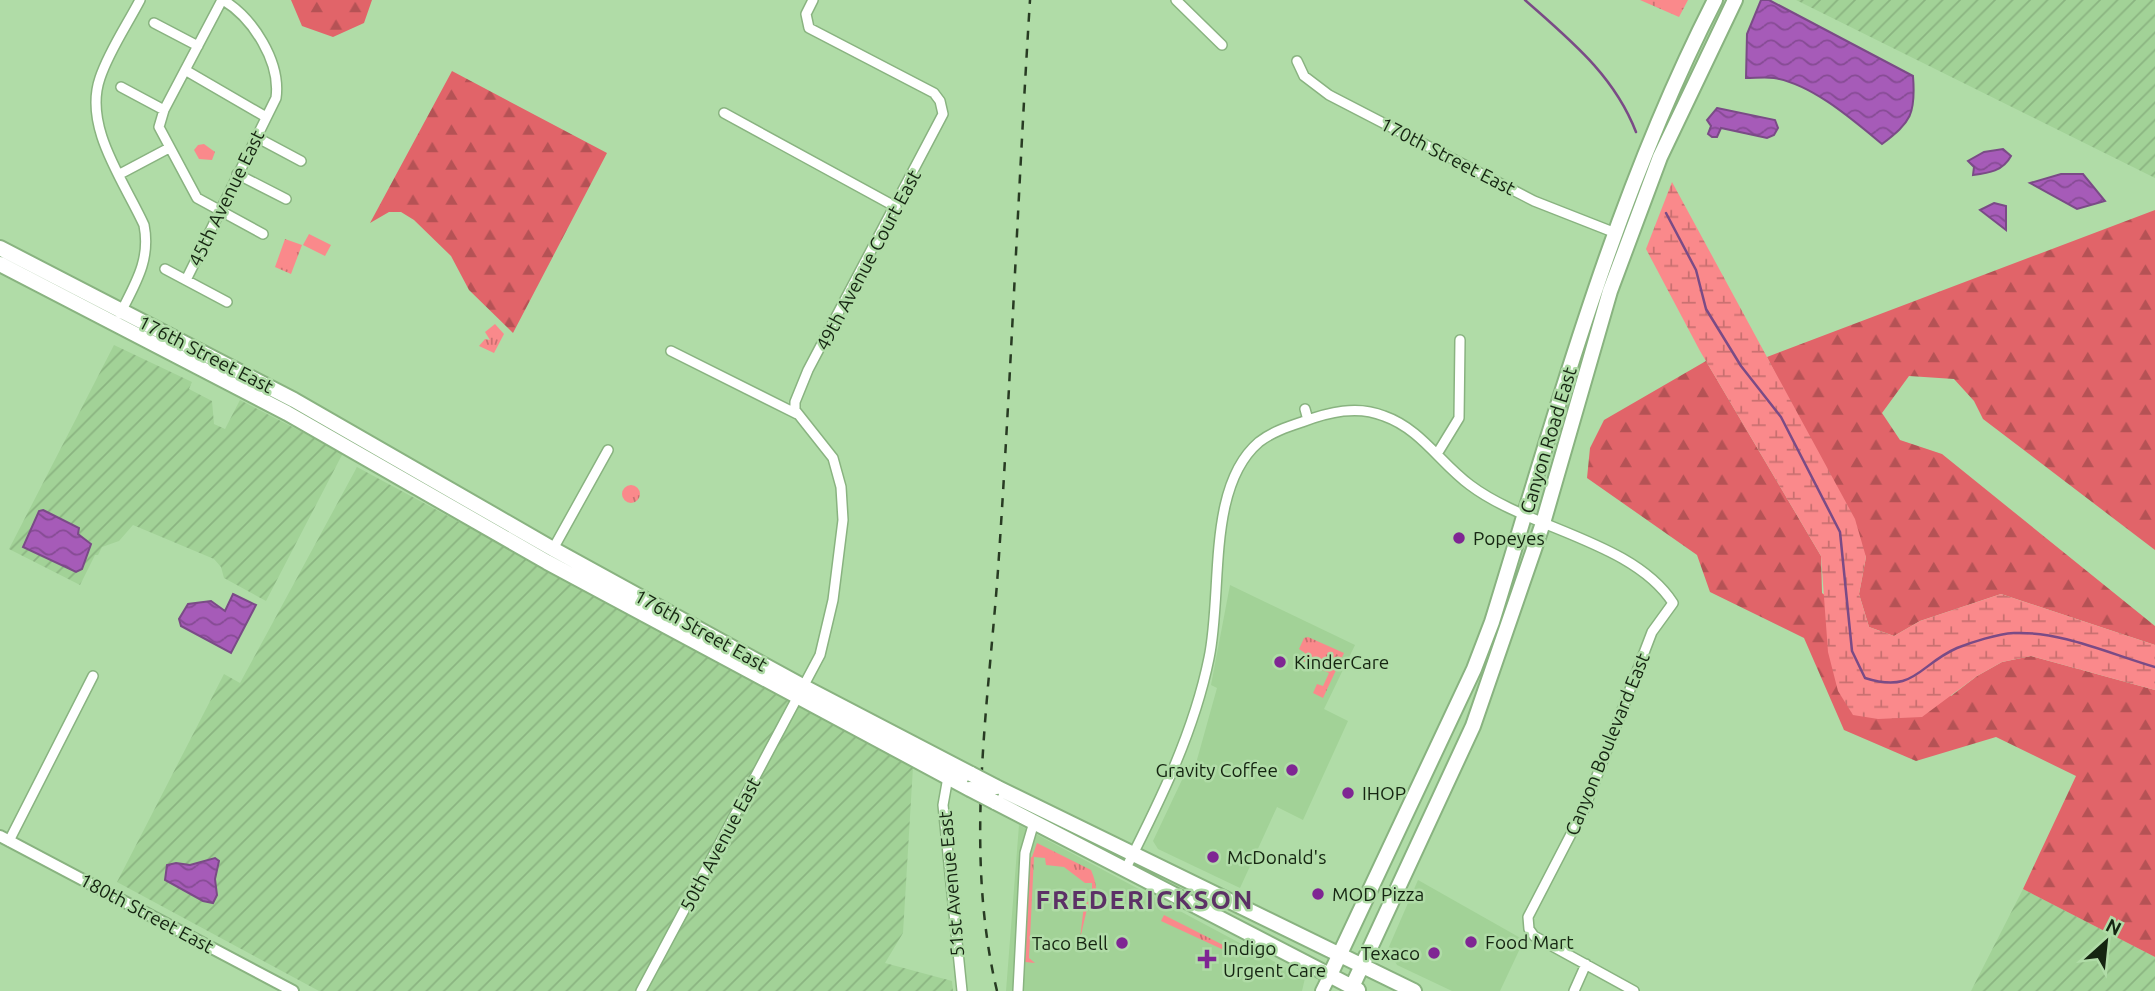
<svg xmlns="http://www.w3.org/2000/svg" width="2155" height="991" viewBox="0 0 2155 991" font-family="Ubuntu,sans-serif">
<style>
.built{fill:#a2d297}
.industrial{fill:url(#industrial-furrows)}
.grass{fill:url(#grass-tufts)}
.forest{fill:url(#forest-firs)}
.wetland{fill:url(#wetland-marsh)}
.pitch{fill:#fa898b}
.water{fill:url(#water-waves);stroke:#7a4b86;stroke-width:2}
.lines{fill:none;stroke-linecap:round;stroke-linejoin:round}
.stream{stroke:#7a4b86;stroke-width:2.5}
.minor-casing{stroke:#89b380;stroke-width:12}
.tertiary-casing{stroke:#89b380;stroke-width:14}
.secondary-casing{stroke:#89b380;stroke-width:16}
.primary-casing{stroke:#89b380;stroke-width:18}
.minor{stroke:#fff;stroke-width:9}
.tertiary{stroke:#fff;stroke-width:10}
.secondary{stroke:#fff;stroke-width:12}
.primary{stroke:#fff;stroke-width:14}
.rail{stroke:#283b23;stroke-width:2.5;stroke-dasharray:9 9;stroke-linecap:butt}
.primary-bridge-casing{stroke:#89b380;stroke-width:18;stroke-linecap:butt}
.primary-bridge{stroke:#fff;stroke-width:14}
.poi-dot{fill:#7f2693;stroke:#b0dca7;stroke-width:2.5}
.labels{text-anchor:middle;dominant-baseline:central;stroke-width:5;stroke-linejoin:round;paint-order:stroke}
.street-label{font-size:19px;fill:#152511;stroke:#b0dca7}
.poi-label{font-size:19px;fill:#152511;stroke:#b0dca7;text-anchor:start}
.district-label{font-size:26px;font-weight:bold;letter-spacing:2px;fill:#5c3166;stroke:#b0dca7}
</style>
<defs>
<pattern id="industrial-furrows" width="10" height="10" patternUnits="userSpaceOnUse" patternTransform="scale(1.75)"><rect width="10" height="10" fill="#a2d297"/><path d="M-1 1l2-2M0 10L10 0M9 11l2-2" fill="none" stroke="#8bb481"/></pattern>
<pattern id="grass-tufts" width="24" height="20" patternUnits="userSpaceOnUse" patternTransform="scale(1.75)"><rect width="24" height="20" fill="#fa898b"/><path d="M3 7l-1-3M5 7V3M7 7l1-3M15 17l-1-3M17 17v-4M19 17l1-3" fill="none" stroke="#c97070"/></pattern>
<pattern id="forest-firs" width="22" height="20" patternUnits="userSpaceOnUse" patternTransform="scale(1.75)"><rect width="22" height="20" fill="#e16469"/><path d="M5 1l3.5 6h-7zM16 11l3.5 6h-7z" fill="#b55255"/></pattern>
<pattern id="wetland-marsh" width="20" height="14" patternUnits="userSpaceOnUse" patternTransform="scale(1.75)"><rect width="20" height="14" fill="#fa898b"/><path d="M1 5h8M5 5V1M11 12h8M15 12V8" fill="none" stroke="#c97070"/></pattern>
<pattern id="water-waves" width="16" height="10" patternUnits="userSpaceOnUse" patternTransform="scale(1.75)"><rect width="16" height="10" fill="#a65bb8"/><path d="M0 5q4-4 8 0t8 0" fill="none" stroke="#864b94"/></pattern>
</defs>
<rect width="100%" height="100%" fill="#b0dca7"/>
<!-- built -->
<path class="built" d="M1230,585l125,60 -31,64 24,12 -45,99 -26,-13 -37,81 -82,-39 -5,-8 36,-76 6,2 22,-79 -6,-3z
M1019,825l286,153 -3,13h-296z
M1418,880l106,60 -24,51h-48l-55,-26 -9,-16z"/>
<!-- industrial -->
<path class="industrial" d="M1796,0h359v178z
M114,345l78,37 -3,7 23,12 2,23 11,5 15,-29 103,53 -77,148 -42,-23 -3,-11 -7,-8 -81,-34 -14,16 -17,6 -4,8h-3l-15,30 -71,-36z
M357,467l556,300 -10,166 -18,30 67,18 1,10h-634l-202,-109 107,-208 16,9z
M2023,889l132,68v34h-184z"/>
<!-- grass -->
<path class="grass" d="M204,144l11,8 -3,8 -13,-1 -5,-9 4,-5z
M285,239l17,6 -11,29 -16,-7z
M495,324l9,10 -10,19 -15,-7 6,-7 5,1 -5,-8z
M622 494a9 9 0 1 1 18 0a9 9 0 1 1-18 0Z
M1308,637l36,16 -21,45 -10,-5 4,-9 6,2 6,-13 -26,-12 2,-8 -6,-4 5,-11z
M1037,843l54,27c7,16 8,30 -4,39l-7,30 4,-34 8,-7v-15h-7l-21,-16 -18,-2 -1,-7 -11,-1 -5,101 6,5 -10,-1 3,-104 4,-1z
M1164,915l67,34 -5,8v-6l-65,-30z"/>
<!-- forest -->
<path class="forest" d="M291,0h81l-8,23 -31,14 -31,-11z
M452,71l155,82 -94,180 -44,-43 -18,-34 -37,-36 -13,-8h-12l-19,11z
M2155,210v340l-172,-131 -9,-18 -20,-22 -45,-3 -27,37 18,27 42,14 213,172v19l-154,-51 -81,27 -26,15 -25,-9 -10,-33 7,-37 -99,-200z
M1706,361l115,195 1,37 129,103 26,-20 25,-14 29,-6 124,34v267l-132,-68 53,-113 -80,-39 -80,24 -72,-31 -40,-92 -94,-46 -13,-37 -110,-77 3,-30 14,-28z"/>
<!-- wetland -->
<path class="wetland" d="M1640,0h48l-9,17z
M1672,182l183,337 11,38 -7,37 10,33 25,9 26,-15 81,-27 154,51v45l-124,-34 -29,6 -25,14 -55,41 -44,2 -25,-4 -15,-24 -10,-39 -7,-96 -121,-205 -54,-102z"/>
<!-- pitch -->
<path class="pitch" d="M309,234l22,11 -6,11 -22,-11z"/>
<!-- water -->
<path class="water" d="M1761,0h8l144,76c3,38 -2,46 -31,68 -29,-24 -70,-60 -108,-66 -9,-1 -19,0 -28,0l1,-44z
M1717,108l58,12 3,8 -4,7 -7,3 -46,-10 -4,9h-5l-4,-3 3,-8 -4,-6z
M2003,149l8,7c-8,15 -22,17 -38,19l1,-8 -6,-6 16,-9z
M2061,174h22l22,27 -28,8 -47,-26z
M1994,203l12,3v24l-26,-20z
M43,510l36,18 -1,6 13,10 -9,25 -6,3 -53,-25 16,-36z
M233,594l23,11 -25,48 -50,-27 -2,-7 9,-15 23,-3 14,10z
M215,858l4,3 -4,18 2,16 -4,8 -10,-2 -38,-21 2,-15 9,-2 14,2z"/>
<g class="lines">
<!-- stream -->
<path class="stream" d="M1525,0c45,40 89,75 111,132
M1666,213l30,57 10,39 35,57 40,51 59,115 12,119 13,27c50,16 53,-13 92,-30 15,-6 40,-14 57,-15 47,-2 96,21 141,34"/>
<defs>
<path id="minor" d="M222,0l-58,110 -5,17 38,71 66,36
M1176,0l46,45
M154,23l44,23
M1297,61l7,15 25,19 205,106 79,31
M185,70l81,47
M121,87l43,23
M724,113l172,94
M256,137l45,24
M120,174l49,-26
M237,174l49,25
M165,269l62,33
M186,280l90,-182c5,-36 -23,-80 -53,-98
M120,314c15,-30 31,-54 24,-89 -20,-44 -61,-98 -44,-147 9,-27 27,-53 40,-78
M671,351l126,63
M1305,409l3,11
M1437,454l22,-36 1,-78
M553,549l55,-99
M948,777l-5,28 19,186
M9,841l84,-165
M1126,868c34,-67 68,-136 83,-210 14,-66 -3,-171 50,-216 13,-10 28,-15 43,-20 27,-10 55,-17 82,-6 37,13 56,47 86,69 58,44 163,56 203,118l-21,29 -67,175 -57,110 1,12 5,7 100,55
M641,991l179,-336 13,-55 10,-80 -2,-33 -8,-29 -38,-48v-8l13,-32 135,-256 -3,-13 -6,-8 -125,-65 -3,-14 7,-14
M1018,991l7,-138 9,-31
M1574,991l12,-27"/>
<path id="tertiary" d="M0,836l293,155"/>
<path id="secondary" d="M1322,991l8,-16"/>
<path id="primary" d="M0,248l294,152 259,149 251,138 167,87
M0,264l287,149 260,149 423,227
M996,787l418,204
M995,802l363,188
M1330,975l144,-306 18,-47c65,-211 122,-425 223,-622
M1352,987l121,-261 70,-203 67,-232 50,-134 75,-157"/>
</defs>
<!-- minor casing -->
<use href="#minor" class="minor-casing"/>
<!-- tertiary casing -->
<use href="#tertiary" class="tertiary-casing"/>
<!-- secondary casing -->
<use href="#secondary" class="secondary-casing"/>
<!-- primary casing -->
<use href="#primary" class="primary-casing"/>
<!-- minor -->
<use href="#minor" class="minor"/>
<!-- tertiary -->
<use href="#tertiary" class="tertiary"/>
<!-- secondary -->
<use href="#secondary" class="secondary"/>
<!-- primary -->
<use href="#primary" class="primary"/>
<!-- rail -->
<path class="rail" d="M997,991c-33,-138 -9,-282 1,-421 13,-190 20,-380 32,-570"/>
<defs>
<path id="primary-bridge" d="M971,774l25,13
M970,789l25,13"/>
</defs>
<!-- primary-bridge casing -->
<use href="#primary-bridge" class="primary-bridge-casing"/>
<!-- primary-bridge -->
<use href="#primary-bridge" class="primary-bridge"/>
</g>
<!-- markers -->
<g class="poi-dot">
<circle cx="1459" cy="538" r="7"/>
<circle cx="1280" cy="662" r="7"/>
<circle cx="1292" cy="770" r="7"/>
<circle cx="1348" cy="793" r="7"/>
<circle cx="1213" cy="857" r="7"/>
<circle cx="1318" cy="894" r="7"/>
<circle cx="1471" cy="942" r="7"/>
<circle cx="1122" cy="943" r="7"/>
<circle cx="1434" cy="953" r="7"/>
<path d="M1203.5 948.5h7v7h7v7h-7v7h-7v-7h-7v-7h7z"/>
</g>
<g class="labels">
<!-- street labels -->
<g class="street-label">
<text transform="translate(1448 156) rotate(27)">170th Street East</text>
<text transform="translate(226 198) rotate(-64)">45th Avenue East</text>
<text transform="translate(868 260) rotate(-62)">49th Avenue Court East</text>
<text transform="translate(206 354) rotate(27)">176th Street East</text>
<text transform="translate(1548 440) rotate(-73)">Canyon Road East</text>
<text transform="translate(701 630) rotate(29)">176th Street East</text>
<text transform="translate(1607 744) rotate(-68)">Canyon Boulevard East</text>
<text transform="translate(720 844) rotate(-62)">50th Avenue East</text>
<text transform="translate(951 884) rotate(-95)">51st Avenue East</text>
<text transform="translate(147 913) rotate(28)">180th Street East</text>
</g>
<!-- poi labels -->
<g class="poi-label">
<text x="1473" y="538">Popeyes</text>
<text x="1294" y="662">KinderCare</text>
<text x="1278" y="770" text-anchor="end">Gravity Coffee</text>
<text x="1362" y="793">IHOP</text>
<text x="1227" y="857">McDonald's</text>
<text x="1332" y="894">MOD Pizza</text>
<text x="1485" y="942">Food Mart</text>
<text x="1108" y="943" text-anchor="end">Taco Bell</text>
<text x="1223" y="948">Indigo<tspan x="1223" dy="22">Urgent Care</tspan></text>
<text x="1420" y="953" text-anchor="end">Texaco</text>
</g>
<!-- district labels -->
<g class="district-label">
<text x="1145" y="899">FREDERICKSON</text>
</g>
</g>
<!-- north arrow -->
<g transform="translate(2106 942) rotate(27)" stroke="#b0dca7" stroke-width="5" paint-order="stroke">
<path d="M0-5L12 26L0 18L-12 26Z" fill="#152511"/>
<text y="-10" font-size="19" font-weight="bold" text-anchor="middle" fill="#152511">N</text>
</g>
</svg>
